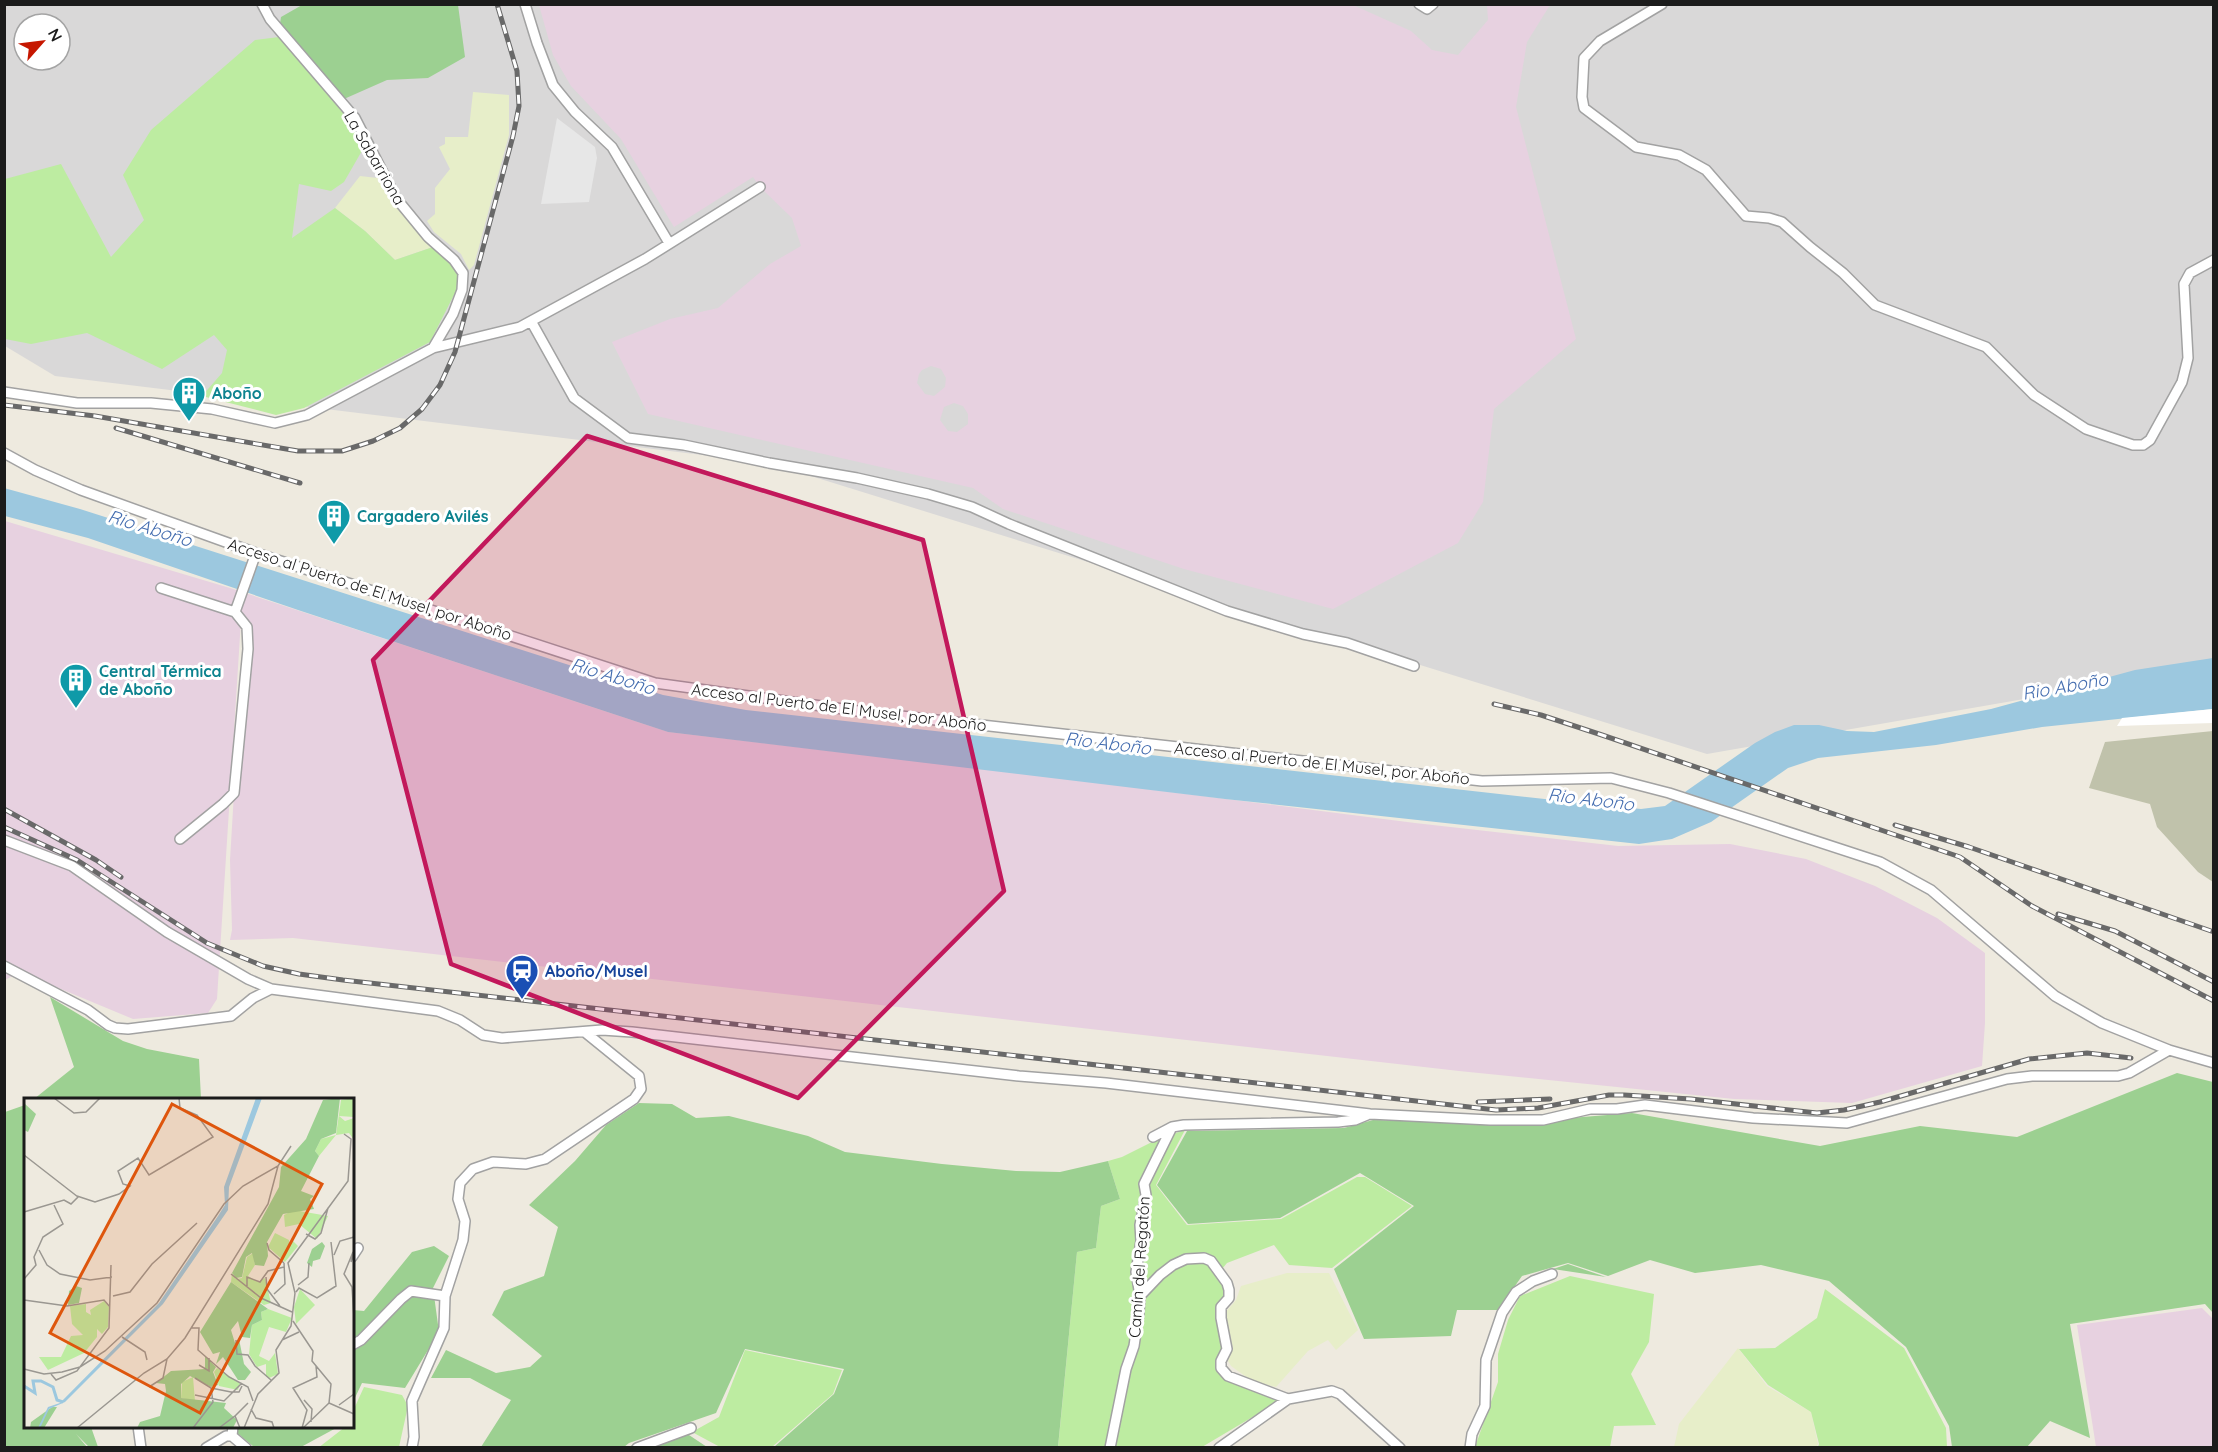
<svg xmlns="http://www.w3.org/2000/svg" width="2218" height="1452" viewBox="0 0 2218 1452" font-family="Quicksand,sans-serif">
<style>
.residential{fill:#d9d8d8;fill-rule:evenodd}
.industrial{fill:#e7d1e0;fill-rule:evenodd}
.construction{fill:#c0c2ab}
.farmland{fill:#e7eec9}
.grass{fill:#bdeca1}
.forest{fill:#9cd091}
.parking{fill:#e7e7e7}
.water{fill:#9cc8df}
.pier{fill:#fff}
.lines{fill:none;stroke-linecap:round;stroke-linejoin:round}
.minor-casing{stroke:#a2a2a2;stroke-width:12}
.minor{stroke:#fff;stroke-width:9}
.rail-casing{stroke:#696969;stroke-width:5}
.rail{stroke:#fff;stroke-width:3;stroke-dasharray:9;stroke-linecap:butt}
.marked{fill:#c2185b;fill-opacity:0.2;stroke:#c2185b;stroke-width:4.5;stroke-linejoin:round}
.labels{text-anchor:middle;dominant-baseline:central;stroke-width:6;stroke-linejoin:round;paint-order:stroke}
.street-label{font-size:16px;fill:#1b1b1b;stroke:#fff}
.culture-label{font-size:16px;font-weight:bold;fill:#0d838f;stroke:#fff;text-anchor:start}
.transit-label{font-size:16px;font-weight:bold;fill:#164399;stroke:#fff;text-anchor:start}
.water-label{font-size:18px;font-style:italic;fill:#436caf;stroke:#fff}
.inset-river{fill:none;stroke:#9cc8df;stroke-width:3}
.inset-road{fill:none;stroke:#9a9791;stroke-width:1.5}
.view{fill:#de560d;fill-opacity:0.15;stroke:#de560d;stroke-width:3}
.inset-edge{fill:none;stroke:#1b1b1b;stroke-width:3}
</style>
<rect width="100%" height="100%" fill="#eeeadf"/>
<!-- residential -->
<path class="residential" d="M5,5h2208v661l-506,88 -938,-291 -714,-87 -50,-30zM24,24h36v36h-36z"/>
<!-- industrial -->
<path class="industrial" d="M539,5h814l58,26 21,19 26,5 30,-35 -1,-15h63l-23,37 -11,65 60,232 -82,70 -11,93 -25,41 -125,66 -149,-40 -181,-60 -30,-21 -325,-74 -36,-72 58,-23 48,-11 52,-44 31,-18 -9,-28 -32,-31 -7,-10 -79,50 -53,-88 -50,-53 -18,-31zM931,366l10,3 5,9 -1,9 -11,9 -9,-2 -8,-11 2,-9 3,-4zM954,403l9,3 5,8v10l-11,8 -9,-1 -8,-11 4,-13z
M5,521l225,67 438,144 392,46 355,45 203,23 112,-2 76,15 69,27 62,32 48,35v70l-3,43 -130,37 -118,-4 -275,-28 -1166,-133 -63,2 2,-10 -2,-70 4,-67 14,-144 -7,-29 -24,379 -9,14 -75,6 -113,-47 -15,8z
M2202,1308l11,11v128h-117l-19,-122z"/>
<!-- construction -->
<path class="construction" d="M2213,731h1l-1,151 -15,-10 -41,-45 -7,-23 -61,-16 16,-46z"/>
<!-- farmland -->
<path class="farmland" d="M473,92l36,3v40l-35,130 -5,5 -8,-16 -27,-22 -7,-11 8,-7v-26l15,-19 -11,-22 6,-3v-7h23z
M360,176l18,2 14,23 30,37 11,9 -38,13 -30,-29 -30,-23z
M1287,1273h42l29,57 -22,20 -8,-10 -20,11 -32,36 -24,-6 -21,-15 -3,-5 5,-13 -8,-35 11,-13 5,-14z
M1738,1348l29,38 44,26 7,32 -2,3h-142l5,-23z"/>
<!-- grass -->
<path class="grass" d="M279,37l70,83 14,29 -19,33 -13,9 -32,-7 -7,54 43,-30 30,23 30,29 38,-13 18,15 8,14 -2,13 -27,53 -126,66 -28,7 -74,-19 20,-23 5,-23 -13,-15 -52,34 -75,-36 -56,11 -26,-5v-160l56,-15 50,93 33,-37 -21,-45 28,-45 104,-90z
M1185,1130l-29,55 31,40 94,-6 76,-42h8l47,29 -80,62 -43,-3 -15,-20 -47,18 -10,12 9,19 -9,23 8,32 -8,16 10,13 51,20v4l-76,45 -144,1 19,-196 19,-4 5,-42 19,-7 -12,-38 14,-4 36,-18z
M1570,1276l84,18 -5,48 -18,32 25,51 -42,1 -4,21h-135l23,-65v-28l10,-34 12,-24z
M1825,1289l79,59 42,80 1,19h-129l1,-3 -8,-32 -43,-27 -29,-36 36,-1 42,-30z
M745,1350l97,20 -9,24 -61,53h-52l-28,-15 27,-15z
M364,1387l38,8 6,11 -9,41 -81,1 27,-21 7,-1 1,-15z"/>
<!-- forest -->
<path class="forest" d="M302,5h156l7,52 -37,21 -41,2 -43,19 -64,-75 1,-7z
M50,997l73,44 24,8 52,10 2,40h-167l40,-32z
M2177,1073l36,9v231l-8,-9 -135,20 20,114 -40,-17 -23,26h-75l-3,-21 -43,-79 -77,-66 -68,-16 -66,8 -45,-13 -42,16 -40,-13 -46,13 -24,34h-41l-6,26 -87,3 -30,-70 80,-63 -54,-33 -80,45 -92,6 -31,-39 30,-54 157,-3 29,-8 136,3 123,-10 188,33 100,-20 97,11z
M639,1103l33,1 24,14 33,-2 79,20 37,16 97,12 74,7 44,1 48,-11 12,38 -19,7 -5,42 -19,4 -19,195h-284l60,-53 10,-25 -99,-20 -29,64 -87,30 -5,4h-143l30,-47 -41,-22h-39l15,-28 50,23 34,-6 12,-11 -50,-41 12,-24 40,-15 14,-49 -29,-22 46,-44 31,-36z
M25,1105l1,321 65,1 7,20h-9l-13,-13 11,13h-82v-335z
M434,1246l15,10 -16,32 6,44 -34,56 -43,-5 -9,19v-92l11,1 48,-59z
M1568,1264l38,13 -53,-8z
M237,1427h101l-37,20h-47l-18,-15z
M689,1435l18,12 -81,1 22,-10z"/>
<!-- parking -->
<path class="parking" d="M557,118l38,29 2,11 -8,44 -48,2z"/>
<!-- water -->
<path class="water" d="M4,488l76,21 583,186 83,15 808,90 87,9 24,-3 90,-63 20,-11 19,-7h25l28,6 27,1 117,-23 144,-39 78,-12v51l-171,18 -106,18 -118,13 -30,10 -77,54 -39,17 -33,5 -414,-45 -557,-67 -370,-122 -210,-72 -83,-22z"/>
<!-- pier -->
<path class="pier" d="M2213,709v14l-96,3 5,-8z"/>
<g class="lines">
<defs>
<path id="minor" d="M262,4l8,15 85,99 41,80 32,39 26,23 9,13 -1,17 -9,24 -20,34
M525,4l12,39 16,42 22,27 37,35 57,96
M1419,4l8,5 6,-5
M1662,4l-62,37 -16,17 -2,39 2,11 52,39 43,8 27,15 40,46 23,2 13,4 28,25 33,26 32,32 111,42 48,48 52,34 47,16h10l7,-5 32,-58 6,-24 -4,-74 6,-11 24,-13
M531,321l43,77 54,40 56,7 85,18 88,15 71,16 44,13 37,17 218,87 76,23 44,9 67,23
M4,392l73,11h74l61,6 63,14 32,-8 126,-67 87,-21 125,-68 115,-72
M4,453l31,17 46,20 175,63 399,130 210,29 617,69 129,-3 58,15 211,69 51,28 124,106 47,27 67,27 45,13
M161,588l74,24 12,15 1,22 -14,144 -11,11 -43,35
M235,612l21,-59
M4,840l68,26 95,66 81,47 23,10 167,22 22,9 23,15 19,3 100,-8 30,2 387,44 87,7 264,31 120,6h53l47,-11h27l28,-4 108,13 94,5 160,-44 25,-3h86l11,-3 40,-23
M4,966l84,44 20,15 7,3 13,1 103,-13 22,-18 18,-9
M1153,1137l19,-10 12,-2 154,-3 17,-2 12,-5
M352,1257l6,-9
M1140,1296l20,-21 13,-10 13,-6 18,-1 7,3 16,22 2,7v8l-8,9v11l6,31 -6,12v7l7,8 60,23 44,-8 8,3 60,54
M352,1345l9,-5 40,-41 10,-8 34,5
M138,1426l3,22
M233,1426l-1,10 14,12
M206,1448l20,-12h6
M412,1448l2,-11 -2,-36 32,-73 1,-32 18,-56 2,-19 -7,-22 2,-16 13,-14 20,-7 33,2 19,-5 89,-60 7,-10 -2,-13 -53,-43
M637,1448l54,-20
M1110,1448l16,-79 8,-23 5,-34 1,-16 -4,-24 5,-31 -1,-16 6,-30 -2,-11 28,-57
M1219,1448l69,-49
M1470,1448l2,-14 13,-28 1,-46 16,-47 14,-21 17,-11 19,-7"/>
</defs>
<!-- minor casing -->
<use href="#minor" class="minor-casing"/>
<!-- minor -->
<use href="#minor" class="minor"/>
<defs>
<path id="rail" d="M4,405l91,11 203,35h44l31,-10 27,-13 22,-19 18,-24 15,-33 58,-216 6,-30 -2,-35 -20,-67
M116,428l184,55
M1494,704l47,11 61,20 358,122 72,49 182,95
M4,809l92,51 25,17
M1895,825l74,22 245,85
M4,827l73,33 130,83 56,23 36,8 44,6 1153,130 42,-2 71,-13h15l67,4 126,14 27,-3 36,-8 149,-43 58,-6 44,5
M2058,914l57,17 99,51
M1478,1102l72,-3"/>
</defs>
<!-- rail casing -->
<use href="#rail" class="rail-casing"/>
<!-- rail -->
<use href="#rail" class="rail"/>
</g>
<!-- marked area -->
<path class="marked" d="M587,436l336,104 81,351 -206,207 -347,-134 -78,-304z"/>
<!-- icons -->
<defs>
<symbol id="building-pin" viewBox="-11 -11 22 30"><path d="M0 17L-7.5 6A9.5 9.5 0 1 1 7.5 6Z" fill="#0f9aa8" stroke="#fff"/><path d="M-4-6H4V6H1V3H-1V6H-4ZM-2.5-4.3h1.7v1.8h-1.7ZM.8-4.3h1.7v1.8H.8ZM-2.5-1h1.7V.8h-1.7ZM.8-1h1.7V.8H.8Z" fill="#fff"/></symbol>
<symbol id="station-pin" viewBox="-11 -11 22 30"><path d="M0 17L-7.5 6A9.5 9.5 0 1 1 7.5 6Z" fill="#1a4fb4" stroke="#fff"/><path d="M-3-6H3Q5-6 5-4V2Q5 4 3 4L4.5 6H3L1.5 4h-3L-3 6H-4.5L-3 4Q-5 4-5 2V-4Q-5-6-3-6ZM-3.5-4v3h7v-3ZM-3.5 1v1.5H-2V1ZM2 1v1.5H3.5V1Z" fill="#fff"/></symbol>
</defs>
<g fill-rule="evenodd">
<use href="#building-pin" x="170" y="374" width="38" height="52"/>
<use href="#building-pin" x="315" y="497" width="38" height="52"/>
<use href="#building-pin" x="57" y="661" width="38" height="52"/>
<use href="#station-pin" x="503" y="952" width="38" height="52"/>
</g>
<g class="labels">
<!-- street labels -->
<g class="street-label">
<text transform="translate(375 158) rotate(60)">La Sabarriona</text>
<text transform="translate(370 589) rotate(18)">Acceso al Puerto de El Musel, por Aboño</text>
<text transform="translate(839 707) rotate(7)">Acceso al Puerto de El Musel, por Aboño</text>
<text transform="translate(1322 763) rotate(6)">Acceso al Puerto de El Musel, por Aboño</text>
<text transform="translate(1139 1267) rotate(-86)">Camín del Regatón</text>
</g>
<!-- culture labels -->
<g class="culture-label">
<text x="212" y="393">Aboño</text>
<text x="357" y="516">Cargadero Avilés</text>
<text x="99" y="671">Central Térmica<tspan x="99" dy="18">de Aboño</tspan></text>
</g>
<!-- transit labels -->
<g class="transit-label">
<text x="545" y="971">Aboño/Musel</text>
</g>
<!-- water labels -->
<g class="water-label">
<text transform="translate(150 528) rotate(17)">Rio Aboño</text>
<text transform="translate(613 676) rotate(17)">Rio Aboño</text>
<text transform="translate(2065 686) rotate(-10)">Rio Aboño</text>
<text transform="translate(1108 743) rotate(7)">Rio Aboño</text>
<text transform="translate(1591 799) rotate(7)">Rio Aboño</text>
</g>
</g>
<!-- overview -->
<g transform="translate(24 1098)">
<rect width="330" height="330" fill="#eeeadf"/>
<path d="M330,0v19l-15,-1 6,5 9,-3v22l-5,-7 -13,2 -17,21 -4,-5 6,-12 15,-4 5,-35zM270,112l34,6 -11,23 -18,-15 -14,3 -1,-12zM251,135l14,7v6l4,-5 5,5 -13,16 -17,-15zM229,155l2,12 -7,11 10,6 7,-4 6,25 -7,2 -33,-23 1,-9 4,6 6,-1 5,-21zM276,191l15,16 -19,19 -2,-17zM80,203l5,6 -1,20 -6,7 -5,-5v8l-13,16 -36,17 -9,-13h22l10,-21 12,-1 -11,-11 -2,-18 16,-2v8l5,3 -1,-5zM244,211l24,9 -6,14 -17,-5 -10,29 10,5 6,-8 3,21 -9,4 -3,-2v-12l-9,3 -8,-13 3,-29 10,-5 -1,-8zM193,270l23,15 -2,7 -19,-4 -5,-14zM169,279l2,24 -14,-3 1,-16z" fill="#bdeca1"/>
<path d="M316,0l-4,35 -15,6 -6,12 4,5 -18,35 13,5 -4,3 4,10 -31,5 -16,28 1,14 -4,10 -9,-1 -3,-12 -6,4 -4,20 -6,1 -4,-5 47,-86 2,-20 25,-28 17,-39zM1,6l11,10 -8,18 -4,-2zM298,144l3,4 -5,13 -7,2 -1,6 -5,-4 5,-14zM207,184l37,27 -7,3 1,8 -10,5 -2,13 -8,-1 -4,-16 -7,9 4,13 4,-4 5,25 7,8 -6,8h-7l-15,-23 -7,7 4,-12 -7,2 -13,-22zM52,188l6,2 -3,15 -11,2 1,-14zM181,258l11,11 -3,5 5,13 -7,2 -21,-11 -9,8v14l45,5 -2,5 13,12 -4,8h-96l3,-6 20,-6 6,-25 -1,-7 -9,-1 15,-12 34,-2zM28,309h5l-13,21h-14l1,-6z" fill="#9cd091"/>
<path d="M232,0h6l-33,89 -1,23 -65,94 -98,98 -16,7 -8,17 -3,2 10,-21 12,-4 99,-100 59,-87 7,-11 -1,-18z" fill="#9cc8df"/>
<path class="inset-river" d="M0,288l11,7 -2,-12h8l12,6 4,13 6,2"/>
<path class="inset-road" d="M30,0l20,15 12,-1 14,-14M0,57l54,42 -7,7 -7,-4 -40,12M53,98l18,6 24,-8 11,-8 -7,-2 -5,-13 20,-13 11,17 64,-38 -16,-22 -17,-7 -1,-10M282,136l9,5 6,-6 7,-25M243,145l2,7 15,13M15,152l8,15 13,9 30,6 22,-3M330,152l-3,12 3,-7M329,154l-9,22 8,13 2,31M310,157l6,-14 14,-4M207,176l30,24 31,14M242,179l1,12 13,17M0,181l12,-14 -2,-8 9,-20 20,-13 -9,-19M274,187l10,-8 1,-14M223,188v-9l13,5 8,-11 16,-4M272,194l3,-4 18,10 19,-12 -5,-44M250,196l11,-10 -1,-21M89,198l17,-4 22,-28 45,-41M0,202l43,6 37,-6 6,7M269,223l20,30 -1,10 19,23 -2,19 25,11M167,230h8l-1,22 31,27 19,10 5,14M98,239l23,15 2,8M212,242l1,14 11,1 7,11 16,14M258,242l17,-8M175,267l10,6v-13M0,271l20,5 18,-2 18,-5 25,-16 52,-48 67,-99 19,-18 35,-20 13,-20M27,276l5,6 21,-9 32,-43 2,-63M171,280l16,10 20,4h8l3,-6M125,289l14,-9 4,-19M171,297l29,6 18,-18M280,302l8,9 -1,13M315,307l15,-11M227,311l5,9 16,4 2,6M211,318l13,-13M53,330l67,-55 23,-14 18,-21 83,-134 10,-38M169,330l20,-26 -2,-14M195,330l16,-12 5,12M220,330l14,-34 21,-21 -3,-23 15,-24 4,-33 -7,-30 60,-82 3,-42 -7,-5M278,330l5,-18 -14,-22 24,-11 -1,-11M279,330l26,-25"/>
<path class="view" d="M148,6l150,80 -122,229 -150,-80z"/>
<rect width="330" height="330" class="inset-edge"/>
</g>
<!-- border -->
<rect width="2218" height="1452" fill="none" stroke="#1b1b1b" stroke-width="12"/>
<!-- north arrow -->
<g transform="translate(42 42) rotate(62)"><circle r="28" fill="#ffffff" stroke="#a4a4a4" stroke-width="1.5"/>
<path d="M0-4.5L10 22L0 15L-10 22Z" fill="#c61700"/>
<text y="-9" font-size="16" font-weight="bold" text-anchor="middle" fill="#1b1b1b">N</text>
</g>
</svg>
